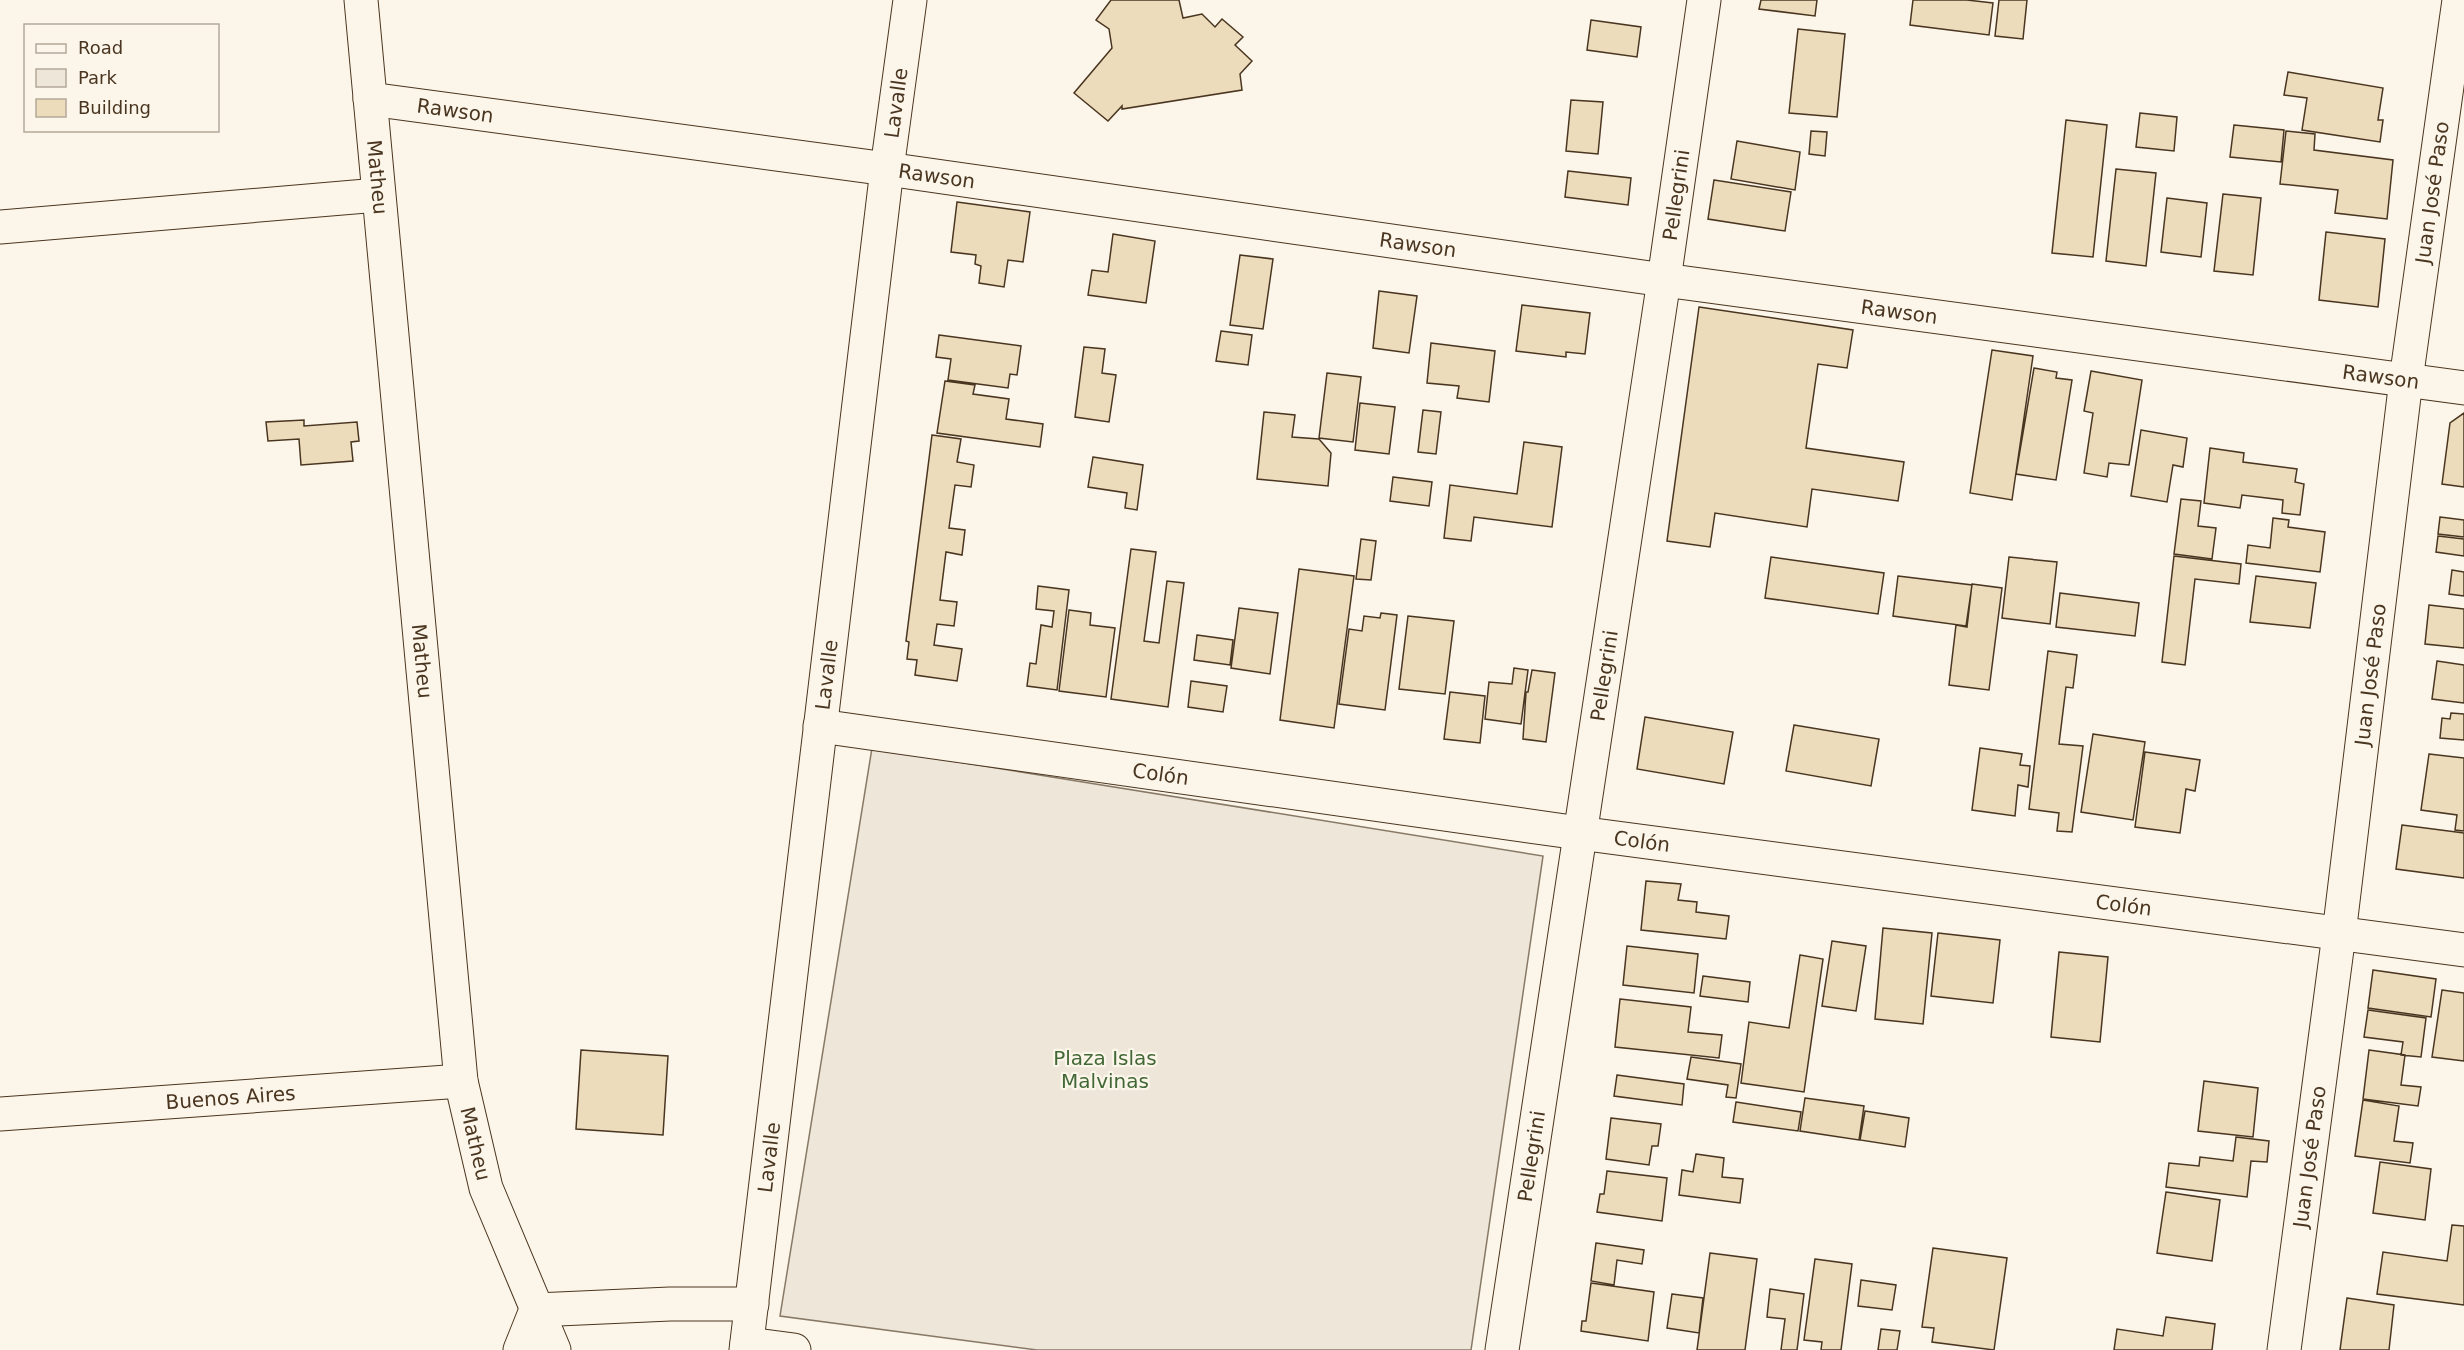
<svg xmlns="http://www.w3.org/2000/svg" width="2464" height="1350" viewBox="0 0 2464 1350" font-family="'DejaVu Sans',sans-serif">
<style>
.green{fill:#ede6d9;stroke:#887966;stroke-width:1.5}
.building{fill:#ecdcbc;stroke:#4a3520;stroke-width:1.5}
.lines{fill:none;stroke-linecap:round;stroke-linejoin:round}
.street-casing{stroke:#4a3520;stroke-width:35}
.street{stroke:#fbf6e9;stroke-width:33}
.labels{text-anchor:middle;dominant-baseline:central;stroke-width:4.5;stroke-linejoin:round;paint-order:stroke}
.street-label{font-size:20px;fill:#4a3520;stroke:#fbf6e9}
.park-label{font-size:20px;fill:#436837;stroke:#fbf6e9}
</style>
<rect width="100%" height="100%" fill="#fbf6e9"/>
<!-- green -->
<path class="green" d="M872,748l671,108 -72,494h-434l-257,-34z"/>
<!-- building -->
<path class="building" d="M1111,0h68l4,18 19,-4 13,13 7,-8 21,18 -8,8 17,16 -12,13 2,16 -120,19v-3l-14,15 -34,-28 38,-45 -3,-19 -13,-9z
M1761,0h56l-2,16 -56,-7z
M1913,0h54l26,3 -4,32 -79,-10z
M1999,0h28l-4,39 -28,-3z
M1591,20l50,7 -4,30 -50,-7z
M1798,29l47,5 -8,83 -48,-4z
M2288,72l95,16 -5,32h5l-3,22 -78,-12 5,-32 -23,-3z
M1571,100l32,2 -5,52 -32,-3z
M2140,113l37,4 -3,34 -38,-4z
M2066,120l41,5 -14,132 -41,-4z
M2234,125l50,5 -3,32 -51,-5z
M1811,131l16,1 -2,24 -16,-2z
M2286,131l29,3 -1,16 79,10 -6,59 -52,-6 3,-23 -58,-6z
M1737,141l63,11 -5,38 -64,-11z
M2116,169l40,4 -10,93 -40,-5z
M1568,171l63,7 -3,27 -63,-8z
M1714,180l77,12 -6,39 -77,-12z
M2223,194l38,4 -8,77 -39,-4z
M2167,198l40,5 -6,54 -40,-5z
M957,202l73,10 -7,50 -15,-2 -4,27 -25,-4 2,-17 -6,-2 1,-9 -25,-3z
M2326,232l59,7 -7,68 -59,-7z
M1113,234l42,7 -9,62 -58,-8 4,-25 16,2z
M1240,255l33,4 -10,70 -33,-4z
M1379,291l38,5 -8,57 -36,-5z
M1522,305l68,8 -5,41 -19,-2v5l-50,-6z
M1699,307l154,23 -6,38 -29,-4 -12,84 98,14 -6,39 -86,-12 -5,38 -92,-14 -5,34 -43,-6z
M1221,331l31,4 -4,30 -32,-4z
M939,335l82,11 -4,29 -7,-1 -2,14 -60,-8 3,-21 -15,-2z
M1431,343l64,8 -6,51 -32,-4 2,-12 -32,-3z
M1084,347l21,2 -3,24 14,2 -7,47 -34,-5z
M1992,350l41,6 -21,144 -42,-7z
M2034,368l23,4 -1,6 16,2 -16,100 -40,-6z
M2091,371l51,9 -13,85 -20,-2 -2,14 -23,-4 9,-60 -9,-2z
M1327,373l34,4 -8,65 -34,-4z
M945,381l30,4 -2,9 36,5 -3,20 37,5 -3,23 -103,-14z
M1360,403l35,4 -6,47 -34,-4z
M1423,410l18,2 -5,42 -18,-2z
M1264,412l31,3 -3,22 27,2 12,14 -3,33 -71,-7z
M2464,413v74l-22,-3 8,-61z
M304,420v6l53,-4 2,19 -8,1 2,19 -52,4 -2,-26 -31,2 -2,-19z
M2141,430l46,8 -4,29 -10,-2 -6,37 -36,-6z
M932,435l29,4 -4,23 17,3 -3,22 -16,-2 -6,43 16,2 -3,25 -16,-3 -6,48 17,2 -3,24 -17,-2 -3,21 28,4 -5,32 -42,-6 2,-15 -10,-1 2,-17 -3,-1z
M1524,442l38,5 -10,80 -78,-10 -3,24 -27,-3 6,-53 67,9z
M2210,448l34,5 -1,9 54,7 -2,13 9,2 -4,31 -18,-2 1,-13 -41,-5 -2,13 -36,-5z
M1093,457l50,8 -6,45 -12,-2 2,-15 -39,-6z
M1393,477l39,5 -3,24 -39,-5z
M2181,499l20,2 -3,25 18,2 -4,31 -38,-5z
M2440,517l24,3v17l-26,-3z
M2273,518l16,2 -1,7 37,5 -5,40 -74,-9 2,-18 22,3z
M2438,536l26,3v17l-28,-4z
M1361,539l15,2 -5,39 -15,-1z
M1131,549l25,3 -12,89 15,2 8,-62 17,2 -16,124 -57,-8z
M2174,556l67,8 -2,20 -44,-5 -10,86 -23,-3z
M1771,557l113,16 -6,41 -113,-16z
M2009,557l48,5 -7,62 -48,-6z
M1299,569l55,7 -20,152 -54,-8z
M2452,570l12,2v24l-15,-2z
M1898,576l74,9 -6,41 -73,-10z
M2256,576l60,7 -6,45 -60,-6z
M1972,584l30,4 -13,102 -40,-5 7,-60 11,2z
M1038,586l31,4 -12,100 -30,-4 3,-23 6,1 5,-39 11,2 2,-16 -18,-2z
M2060,593l79,10 -4,33 -79,-9z
M2429,605l35,4v39l-39,-4z
M1239,608l39,5 -8,61 -39,-6z
M1069,610l22,3 -1,12 25,3 -9,69 -47,-6z
M1381,613l16,2 -12,95 -46,-6 10,-75 13,2 2,-15 16,2z
M1408,616l46,5 -9,73 -46,-5z
M1197,635l36,5 -3,25 -36,-5z
M2048,651l29,4 -4,33 -7,-1 -7,57 24,2 -11,86 -15,-1 2,-18 -30,-4z
M2437,661l27,4v38l-32,-4z
M1514,668l14,2 -7,54 -36,-5 4,-37 23,2z
M1532,670l23,3 -9,69 -23,-3 3,-47h2z
M1191,681l36,5 -4,26 -35,-5z
M1450,692l35,4 -5,47 -36,-4z
M2451,713l13,1v26l-24,-2 2,-20 8,1z
M1645,717l88,15 -9,52 -87,-15z
M1794,725l85,14 -8,47 -85,-15z
M2093,734l52,8 -12,78 -52,-8z
M1980,748l42,6 -2,11 10,1 -2,21 -10,-2 -3,31 -43,-6z
M2145,752l55,8 -5,31 -9,-2 -6,44 -45,-6z
M2429,754l35,4v73l-9,-1 2,-15 -36,-5z
M2402,825l62,8v45l-68,-9z
M1646,881l35,3 -3,16 19,2 -1,10 33,4 -3,23 -85,-9z
M1883,928l49,5 -9,91 -48,-5z
M1938,933l62,7 -7,63 -62,-7z
M1832,941l34,5 -10,65 -34,-5z
M1627,946l71,8 -4,39 -71,-8z
M2059,952l49,5 -8,85 -49,-5z
M1800,955l23,4 -19,133 -63,-9 8,-61 40,6z
M2373,970l63,9 -5,38 -63,-9z
M1703,976l47,6 -2,20 -48,-6z
M2442,990l22,3v68l-32,-4z
M1620,999l71,8 -3,25 34,3 -3,23 -104,-11z
M2368,1010l58,8 -5,39 -20,-2 2,-13 -39,-5z
M581,1050l87,6 -5,79 -87,-6z
M2369,1050l36,5 -4,30 20,2 -3,19 -55,-7z
M1691,1057l50,7 -5,34 -10,-1 2,-12 -41,-6z
M1617,1075l67,9 -2,21 -68,-9z
M2204,1081l54,7 -5,49 -55,-6z
M1805,1098l59,8 -5,34 -59,-9z
M2363,1100l36,6 -5,35 19,2 -3,20 -55,-7z
M1736,1102l65,10 -3,19 -65,-9z
M1865,1111l44,7 -4,29 -45,-7z
M1611,1118l50,6 -3,22h-6l-3,19 -43,-6z
M2236,1137l33,4 -2,21 -16,-1 -4,36 -81,-10 3,-24 30,3 1,-9 33,4z
M1696,1154l28,4 -2,19 21,2 -3,24 -61,-8 3,-25 11,2z
M2380,1162l51,7 -6,51 -52,-7z
M1607,1171l60,7 -5,43 -65,-9 3,-18h4z
M2166,1192l54,8 -8,61 -55,-8z
M2452,1225l12,1v79l-87,-11 6,-42 64,9z
M1596,1243l48,7 -2,14 -25,-4 -3,25 -23,-4z
M1933,1248l74,10 -13,92 -62,-8 2,-14 -12,-1z
M1710,1253l47,6 -12,91h-48z
M1815,1259l37,5 -11,86h-20l1,-8 -18,-2z
M1861,1280l35,5 -4,25 -34,-4z
M1591,1283l63,9 -6,49 -67,-10 1,-10h4z
M1770,1289l34,5 -7,56h-16l4,-31 -18,-2z
M1672,1294l31,4 -4,35 -32,-5z
M2347,1298l47,7 -5,45h-49z
M2166,1317l49,7 -3,26h-98l3,-21 46,7z
M1881,1329l19,2 -3,19h-19z"/>
<g class="lines">
<defs>
<g id="street">
<path id="s1" d="M361,0l100,1081 25,107 68,162"/>
<path id="s2" d="M370,99l517,70 777,111 800,108"/>
<path d="M0,227l378,-32"/>
<path id="s3" d="M820,726l759,107 885,117"/>
<path id="s4" d="M0,1114l461,-33"/>
<path d="M536,1310l134,-6h82"/>
<path d="M747,1344l47,6"/>
<path d="M520,1350l16,-40"/>
<path id="s5" d="M746,1350l141,-1181 23,-169"/>
<path id="s6" d="M1502,1350l162,-1070 40,-280"/>
<path id="s7" d="M2284,1350l55,-416 67,-554 53,-380"/>
</g>
</defs>
<!-- street casing -->
<use href="#street" class="street-casing"/>
<!-- street -->
<use href="#street" class="street"/>
</g>
<g class="labels">
<!-- street labels -->
<g class="street-label">
<text stroke="none"><textPath href="#s5" startOffset="1256">Lavalle</textPath></text>
<text stroke="none"><textPath href="#s2" startOffset="86">Rawson</textPath></text>
<text stroke="none"><textPath href="#s2" startOffset="572">Rawson</textPath></text>
<text stroke="none"><textPath href="#s1" startOffset="178">Matheu</textPath></text>
<text stroke="none"><textPath href="#s7" startOffset="1167">Juan José Paso</textPath></text>
<text stroke="none"><textPath href="#s6" startOffset="1168">Pellegrini</textPath></text>
<text stroke="none"><textPath href="#s2" startOffset="1058">Rawson</textPath></text>
<text stroke="none"><textPath href="#s2" startOffset="1544">Rawson</textPath></text>
<text stroke="none"><textPath href="#s2" startOffset="2030">Rawson</textPath></text>
<text stroke="none"><textPath href="#s1" startOffset="664">Matheu</textPath></text>
<text stroke="none"><textPath href="#s5" startOffset="680">Lavalle</textPath></text>
<text stroke="none"><textPath href="#s6" startOffset="682">Pellegrini</textPath></text>
<text stroke="none"><textPath href="#s7" startOffset="681">Juan José Paso</textPath></text>
<text stroke="none"><textPath href="#s3" startOffset="344">Colón</textPath></text>
<text stroke="none"><textPath href="#s3" startOffset="830">Colón</textPath></text>
<text stroke="none"><textPath href="#s3" startOffset="1316">Colón</textPath></text>
<text stroke="none"><textPath href="#s4" startOffset="231">Buenos Aires</textPath></text>
<text stroke="none"><textPath href="#s1" startOffset="1150">Matheu</textPath></text>
<text stroke="none"><textPath href="#s6" startOffset="196">Pellegrini</textPath></text>
<text stroke="none"><textPath href="#s7" startOffset="195">Juan José Paso</textPath></text>
<text stroke="none"><textPath href="#s5" startOffset="194">Lavalle</textPath></text>
</g>
<!-- park labels -->
<g class="park-label">
<text x="1105" y="1058">Plaza Islas<tspan x="1105" dy="23">Malvinas</tspan></text>
</g>
</g>
<!-- legend -->
<rect x="24" y="24" width="195" height="108" fill="#fbf6e9" stroke="#b4a999" stroke-width="1.5"/>
<rect x="36" y="44" width="30" height="9" fill="#fbf6e9" stroke="#b4a999" stroke-width="1.5"/>
<text x="78" y="54" font-size="18" fill="#4a3520">Road</text>
<rect x="36" y="69" width="30" height="18" fill="#ede6d9" stroke="#b4a999" stroke-width="1.5"/>
<text x="78" y="84" font-size="18" fill="#4a3520">Park</text>
<rect x="36" y="99" width="30" height="18" fill="#ecdcbc" stroke="#b4a999" stroke-width="1.5"/>
<text x="78" y="114" font-size="18" fill="#4a3520">Building</text>
</svg>
